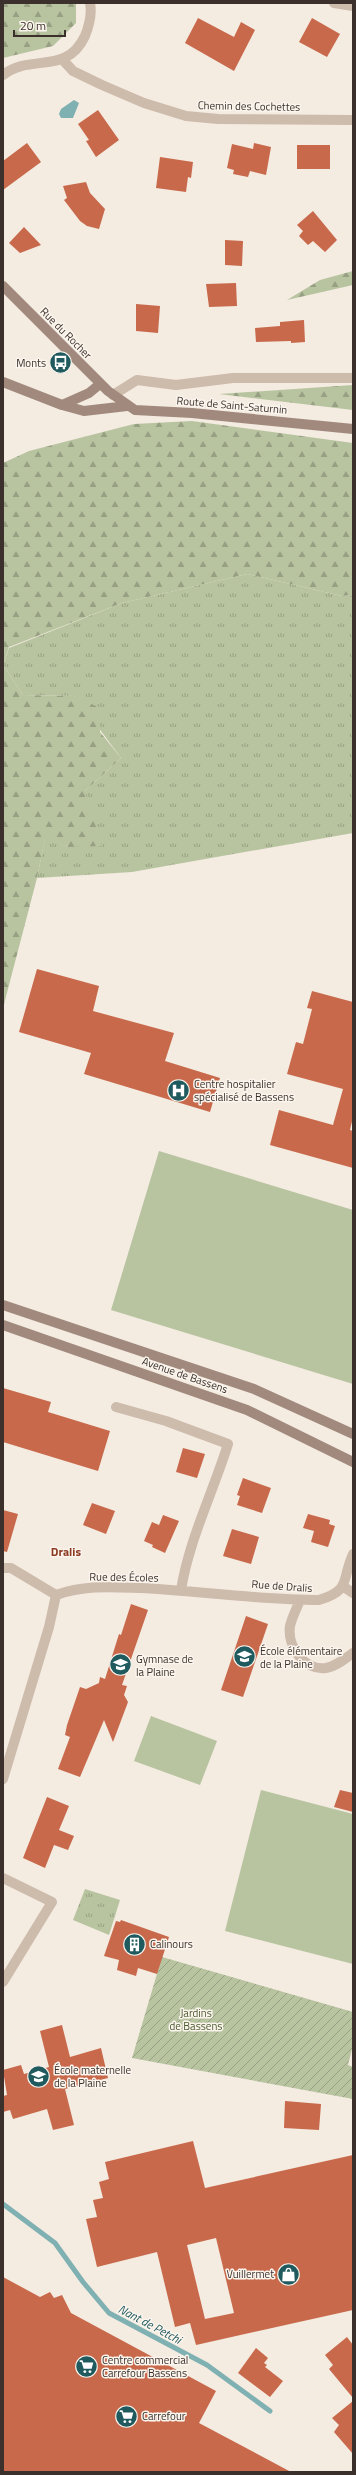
<svg xmlns="http://www.w3.org/2000/svg" width="356" height="2475" viewBox="0 0 356 2475" font-family="'Titillium Web',sans-serif">
<style>
.grass{fill:url(#grass-tufts)}
.forest{fill:url(#forest-firs)}
.garden{fill:url(#garden-furrows)}
.pitch{fill:#b8c4a0}
.water{fill:#7fb0b2}
.lines{fill:none;stroke-linecap:round;stroke-linejoin:round}
.stream{stroke:#7fb0b2;stroke-width:5}
.building{fill:#c8694b;fill-rule:evenodd}
.street{stroke:#cdbbac;stroke-width:10}
.secondary{stroke:#a18a7d;stroke-width:10}
.labels{text-anchor:middle;dominant-baseline:central;stroke-width:3;stroke-linejoin:round;paint-order:stroke}
.street-label{font-size:11px;fill:#3b302b;stroke:#fbf5ee}
.poi-label{font-size:11px;fill:#3b302b;stroke:#fbf5ee;text-anchor:start}
.park-label{font-size:11px;fill:#4a5a2e;stroke:#fbf5ee}
.neighbourhood-label{font-size:12px;font-weight:bold;fill:#8c3b22;stroke:#fbf5ee}
.water-label{font-size:12px;font-style:italic;fill:#1f5a5e;stroke:#fbf5ee}
</style>
<defs>
<pattern id="grass-tufts" width="24" height="20" patternUnits="userSpaceOnUse"><rect width="24" height="20" fill="#b8c4a0"/><path d="M3 7l-1-3M5 7V3M7 7l1-3M15 17l-1-3M17 17v-4M19 17l1-3" fill="none" stroke="#97a083"/></pattern>
<pattern id="forest-firs" width="22" height="20" patternUnits="userSpaceOnUse"><rect width="22" height="20" fill="#b8c4a0"/><path d="M5 1l3.5 6h-7zM16 11l3.5 6h-7z" fill="#97a083"/></pattern>
<pattern id="garden-furrows" width="10" height="10" patternUnits="userSpaceOnUse"><rect width="10" height="10" fill="#b8c4a0"/><path d="M-1 1l2-2M0 10L10 0M9 11l2-2" fill="none" stroke="#97a083"/></pattern>
</defs>
<rect width="100%" height="100%" fill="#f4ebe1"/>
<!-- grass -->
<path class="grass" d="M247,574l95,22 11,-1v238l-221,39 -95,6 8,-40 23,9 17,-56 36,-33 -46,-62 -52,-1 -20,-30 6,-17 113,-45z
M85,1889l35,11 -11,35 -36,-15z"/>
<!-- forest -->
<path class="forest" d="M3,3h73v20l-23,23 -50,12z
M353,271v14l-66,15 33,-20z
M353,385v25l-134,-16z
M192,421l161,22v152l-11,1 -95,-22 -125,29 -113,44 -6,18v-202l26,-12 105,-27z
M3,665l20,30 52,1 25,12v24l21,26 -36,33 17,55 -34,1 -23,-8 -8,39 -34,130z"/>
<!-- garden -->
<path class="garden" d="M162,1957l191,55v33l-5,20 5,2v32l-221,-41z"/>
<!-- pitch -->
<path class="pitch" d="M159,1151l194,59v174l-242,-74z
M151,1716l66,25 -17,44 -66,-24z
M261,1790l92,24v150l-128,-33z"/>
<!-- water -->
<path class="water" d="M74,100l5,3 -6,15h-12l-2,-4 2,-5z"/>
<g class="lines">
<!-- stream -->
<path class="stream" d="M3,2204l52,39 28,39 26,31 98,52 63,46"/>
</g>
<!-- building -->
<path class="building" d="M198,18l36,19 7,-15 14,8 -21,41 -49,-28z
M312,18l28,16 -13,23 -28,-15z
M98,110l21,30 -23,17 -10,-16 3,-1 -11,-16z
M27,143l14,19 -38,28v-29z
M254,143l17,4 -5,28 -16,-4 -2,6 -15,-3 1,-4 -7,-2 5,-24 21,5z
M297,145h33v24h-33z
M160,157l33,5 -2,16 -3,-1 -2,15 -30,-4z
M86,182l4,11 15,16 -6,20 -12,-3 -7,-5 -16,-21 3,-2 -4,-12z
M313,211l24,29 -12,12 -12,-11 -5,4 -9,-9 4,-5 -6,-6z
M24,227l17,18 -21,8 -11,-10z
M225,240l18,1 -1,25 -17,-1z
M236,283l1,23 -28,1 -3,-23z
M136,304l24,2 -2,27 -22,-2z
M304,320l1,22 -14,1v-2l-35,1 -1,-14 25,-2v-4z
M37,969l62,17 -6,25 81,22 -9,28 55,17 -10,34 -126,-38 7,-21 -72,-21z
M312,991l41,11v115l-3,13 3,1v37l-83,-23 9,-35 54,15 10,-36 -56,-15 9,-32 7,2 9,-35 -5,-1z
M3,1388l48,14 -3,10 62,19 -12,40 -95,-29z
M183,1448l22,6 -8,24 -21,-6z
M243,1478l28,10 -9,25 -25,-8 3,-9 -3,-1z
M92,1503l23,8 -9,23 -23,-9z
M3,1510l15,4 -11,38 -4,-1z
M308,1514l22,6 -1,4 6,2 -7,21 -17,-5 3,-11 -11,-3z
M163,1515l16,6 -14,32 -13,-6 1,-2 -9,-4 8,-19 7,3z
M232,1529l27,8 -8,27 -28,-8z
M131,1604l17,6 -26,75 5,1 -3,9 4,7 -15,40 -9,-22 -24,57 -22,-8 12,-32 -5,-2 2,-10 13,-38 6,2 13,-6 1,-6 5,2 14,-45 2,1z
M246,1616l22,8 -25,73 -22,-7z
M340,1790l13,3v19l-19,-5z
M47,1797l22,9 -10,24 15,6 -6,14 -14,-5 -9,23 -22,-10z
M121,1920l48,17 -12,37 -19,-6 -2,8 -19,-6 2,-10 -15,-4 12,-35 4,1z
M62,2025l8,32 31,-9 7,30 -43,11 9,36 -21,5 -6,-21 -34,10 -3,-9 -7,2v-16l4,-1 -4,-25 18,-5 3,9 25,-7 -9,-36z
M285,2101l36,3 -2,26 -35,-2z
M193,2141l12,47 148,-33v155l-157,35 -6,-22 -15,4 -18,-75 -60,15 -11,-48 11,-2 -4,-17 10,-2 -4,-16 10,-3 -4,-17zM216,2238l18,75 -29,6 -18,-74z
M3,2277l37,20 10,-5 4,6 8,-3 9,18 145,78 -17,32 92,49h-288z
M347,2337l6,8v53l-24,-29 4,-4 -8,-10z
M256,2348l12,10 -4,5 3,2 -2,2 18,14 -13,16 -32,-24z
M353,2401v53l-19,-22 5,-7 -7,-7z"/>
<g class="lines">
<!-- street -->
<path class="street" d="M334,3l19,3
M62,59l11,12 29,14 42,18 42,13 32,3 135,1
M3,75c28,-22 63,1 82,-39 4,-10 7,-23 5,-33
M113,395l24,-15 39,5 57,-7h120
M116,1407l50,14 62,23c-15,48 -39,96 -47,146
M3,1568h8l45,27
M344,1587l9,6
M300,1600c-3,8 -8,17 -10,26 -3,20 14,45 36,42 10,-2 19,-9 27,-15
M3,1779l46,-152 7,-32c28,-10 55,-8 84,-7 60,3 120,12 179,12 33,-10 22,-20 34,-46
M3,1878l49,24 -49,80"/>
<!-- secondary -->
<path class="secondary" d="M3,286l105,105 27,19 57,3 161,16
M3,382l59,23 22,6 43,-5
M62,405l27,-12 11,-9
M3,1305l251,84 99,45
M3,1325l244,85 106,52"/>
</g>
<!-- icons -->
<defs>
<symbol id="bus-disc" viewBox="-11 -11 22 22"><circle r="9.5" fill="#1f5a5e" stroke="#fbf5ee"/><path d="M-5-6H5V4H4V6H2V4H-2V6H-4V4H-5ZM-3.5-4V0h7V-4ZM-3.5 1.2v1.5H-2V1.2ZM2 1.2v1.5H3.5V1.2Z" fill="#fff"/></symbol>
<symbol id="hospital-disc" viewBox="-11 -11 22 22"><circle r="9.5" fill="#1f5a5e" stroke="#fbf5ee"/><path d="M-5-5h3v3.5h4V-5h3V5h-3V1.5h-4V5h-3Z" fill="#fff"/></symbol>
<symbol id="school-disc" viewBox="-11 -11 22 22"><circle r="9.5" fill="#1f5a5e" stroke="#fbf5ee"/><path d="M0-5L7-2L0 1L-7-2ZM-4 1L0 2.5L4 1V4Q0 6-4 4Z" fill="#fff"/></symbol>
<symbol id="building-disc" viewBox="-11 -11 22 22"><circle r="9.5" fill="#1f5a5e" stroke="#fbf5ee"/><path d="M-4-6H4V6H1V3H-1V6H-4ZM-2.5-4.3h1.7v1.8h-1.7ZM.8-4.3h1.7v1.8H.8ZM-2.5-1h1.7V.8h-1.7ZM.8-1h1.7V.8H.8Z" fill="#fff"/></symbol>
<symbol id="shop-disc" viewBox="-11 -11 22 22"><circle r="9.5" fill="#1f5a5e" stroke="#fbf5ee"/><path d="M-5-2.5h2.3a2.7 3.5 0 0 1 5.4 0H5L5.5 6h-11ZM-1.5-2.5h3a1.5 2.3 0 0 0-3 0Z" fill="#fff"/></symbol>
<symbol id="supermarket-disc" viewBox="-11 -11 22 22"><circle r="9.5" fill="#1f5a5e" stroke="#fbf5ee"/><path d="M-6-5.5h2.5l.6 2H6L4.5 2H-2.5L-4.4-4H-6ZM-1.5 3.2a1.3 1.3 0 1 0 .1 0ZM3 3.2a1.3 1.3 0 1 0 .1 0Z" fill="#fff"/></symbol>
</defs>
<g fill-rule="evenodd">
<use href="#bus-disc" x="48" y="350" width="25" height="25"/>
<use href="#hospital-disc" x="166" y="1078" width="25" height="25"/>
<use href="#school-disc" x="232" y="1644" width="25" height="25"/>
<use href="#school-disc" x="108" y="1652" width="25" height="25"/>
<use href="#building-disc" x="122" y="1932" width="25" height="25"/>
<use href="#school-disc" x="26" y="2064" width="25" height="25"/>
<use href="#shop-disc" x="276" y="2262" width="25" height="25"/>
<use href="#supermarket-disc" x="74" y="2354" width="25" height="25"/>
<use href="#supermarket-disc" x="114" y="2404" width="25" height="25"/>
</g>
<g class="labels">
<!-- street labels -->
<g class="street-label">
<text transform="translate(249 106) rotate(1)">Chemin des Cochettes</text>
<text transform="translate(66 333) rotate(45)">Rue du Rocher</text>
<text transform="translate(232 405) rotate(5)">Route de Saint-Saturnin</text>
<text transform="translate(185 1375) rotate(19)">Avenue de Bassens</text>
<text transform="translate(124 1577) rotate(1)">Rue des Écoles</text>
<text transform="translate(282 1586) rotate(4)">Rue de Dralis</text>
</g>
<!-- poi labels -->
<g class="poi-label">
<text x="46" y="363" text-anchor="end">Monts</text>
<text x="194" y="1084">Centre hospitalier<tspan x="194" dy="13">spécialisé de Bassens</tspan></text>
<text x="260" y="1651">École élémentaire<tspan x="260" dy="13">de la Plaine</tspan></text>
<text x="136" y="1659">Gymnase de<tspan x="136" dy="13">la Plaine</tspan></text>
<text x="150" y="1944">Calinours</text>
<text x="54" y="2070">École maternelle<tspan x="54" dy="13">de la Plaine</tspan></text>
<text x="274" y="2274" text-anchor="end">Vuillermet</text>
<text x="102" y="2360">Centre commercial<tspan x="102" dy="13">Carrefour Bassens</tspan></text>
<text x="142" y="2416">Carrefour</text>
</g>
<!-- park labels -->
<g class="park-label">
<text x="196" y="2013">Jardins<tspan x="196" dy="13">de Bassens</tspan></text>
</g>
<!-- neighbourhood labels -->
<g class="neighbourhood-label">
<text x="66" y="1551">Dralis</text>
</g>
<!-- water labels -->
<g class="water-label">
<text transform="translate(150 2324) rotate(28)">Nant de Petchi</text>
</g>
</g>
<!-- border -->
<rect width="356" height="2475" fill="none" stroke="#3b302b" stroke-width="8"/>
<!-- scale -->
<path d="M14 30v6h51v-6" fill="none" stroke="#3b302b" stroke-width="2"/>
<text x="20" y="30" font-size="12" fill="#3b302b" stroke="#fbf5ee" stroke-width="3" paint-order="stroke">20 m</text>
</svg>
